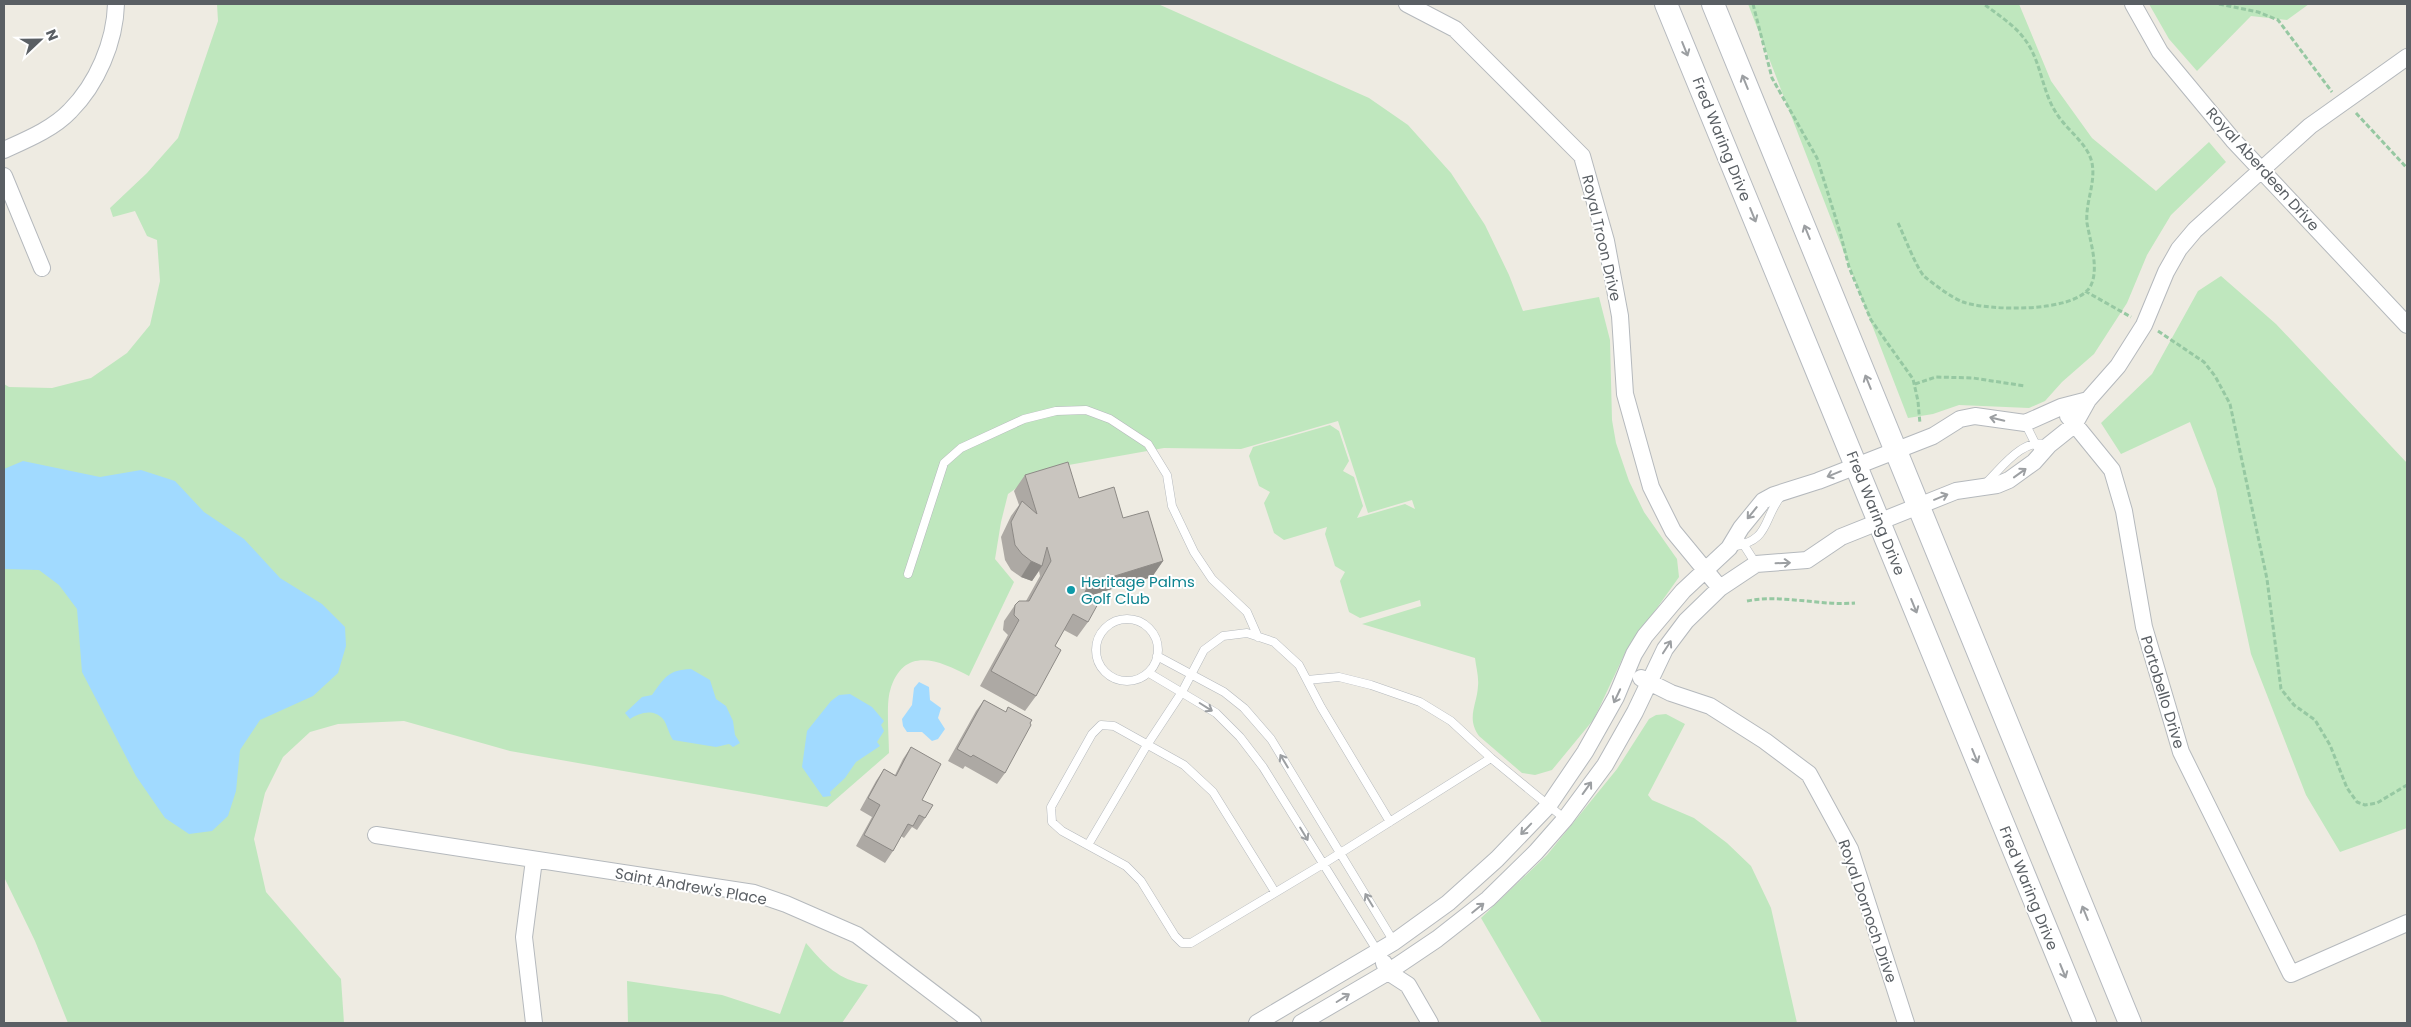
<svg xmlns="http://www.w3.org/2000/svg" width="2411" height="1027" viewBox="0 0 2411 1027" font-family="Poppins,sans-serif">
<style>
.green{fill:#bfe7be}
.water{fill:#a1daff}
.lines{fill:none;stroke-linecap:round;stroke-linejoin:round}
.lane-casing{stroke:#b5b9bd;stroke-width:9}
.street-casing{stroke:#b5b9bd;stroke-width:18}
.secondary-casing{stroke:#b6babf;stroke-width:24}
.path{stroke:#96c8a2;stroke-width:3;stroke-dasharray:5 2.5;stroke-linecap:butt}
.lane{stroke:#fff;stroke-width:8}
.street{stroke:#fff;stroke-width:16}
.secondary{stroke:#fff;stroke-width:22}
.wall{fill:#ada9a4}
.shaded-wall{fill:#8d8a86}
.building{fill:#c9c5bf;stroke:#8d8a86}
.oneway{stroke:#9c9fa2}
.culture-dot{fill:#0f9aa8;stroke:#fff;stroke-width:2}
.labels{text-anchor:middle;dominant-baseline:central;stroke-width:4;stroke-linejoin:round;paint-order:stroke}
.street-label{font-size:15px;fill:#5a5f64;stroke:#fff}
.culture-label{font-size:15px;fill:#0d838f;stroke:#fff;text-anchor:start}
</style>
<rect width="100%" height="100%" fill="#eeebe2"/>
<!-- green -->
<path class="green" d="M217,4h941l211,94 39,27 43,48 34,52 24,50 14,36 76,-14 11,43 2,80 4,23 13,38 15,31 33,47 2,18 -54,76 -31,66 -42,51 -17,5 -13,-2 -43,-37c-13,-18 -2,-31 -1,-50 1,-9 -2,-19 -3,-28l-113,-34 59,-18 -1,-6 -60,18 -11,-6 -9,-31 5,-9 -10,-6 -10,-32 2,-7 -43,13 -10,-7 -10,-30 6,-11 -11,-6 -10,-30 4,-9 77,-22 9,6 10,30 -6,10 11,6 9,29 -6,12 48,-14 10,5 -3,-9 -44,13 -30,-92 -97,28 -77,-1 -101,18 -45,21 -10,7 -7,28 -6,37 19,23 -45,94c-30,-16 -66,-31 -79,15 -4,13 -1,47 -1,62l-62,54 -317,-56 -106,-30 -66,3 -28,8 -27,25 -18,36 -11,46 12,53 75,87 3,44h-276l-33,-82 -31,-64v-493l5,3 43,1 39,-10 36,-25 23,-28 10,-44 -3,-41 -10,-4 -12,-25 -22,6 -3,-9 37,-35 31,-35 40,-117z
M1748,4h271l32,77 41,57 64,53 53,-49 17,20 -55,53 -24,40 -20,48 -33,51 -32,28 -17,19 -16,7 -70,-3 -26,9 -25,4z
M2149,4h160l-22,16 -36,-4 -54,55 -28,-32z
M2221,276l55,48 131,139v365l-67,24 -34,-57 -55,-141 -35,-165 -26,-67 -69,32 -20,-31 51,-49 46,-83z
M1666,714l19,10 -37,71 4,5 42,18 33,25 24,23 20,42 26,115h-255l-61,-105 66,-63 70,-86 32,-50 7,-4z
M806,943c20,23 31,36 62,42l-26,38h-214l-1,-42 95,14 58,19z"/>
<!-- water -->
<path class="water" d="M23,461l77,16 41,-7 34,11 29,31 40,27 36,39 42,26 23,23 1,19 -8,27 -25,23 -53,24 -20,30 -4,41 -8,25 -16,15 -23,3 -24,-16 -29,-42 -54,-104 -5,-63 -18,-24 -20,-15 -35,-1v-100z
M691,669l19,11 6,19 10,7 7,15 2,14 5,8 -7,4 -4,-3 -13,3 -43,-7c-4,-6 -6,-16 -10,-21 -10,-11 -24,-6 -33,0l-5,-6 17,-16 10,-2c13,-18 16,-25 39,-26z
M919,682l10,5 1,13 11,8 -3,10 7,11 -7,10 -6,2 -10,-9h-15l-4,-6 -1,-7 10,-14 2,-17z
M850,694l22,13 12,14 -3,4 3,6 -7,11 3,4 -24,16 -11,16 -15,14 1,4 -8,1 -21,-30 5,-36 24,-30 8,-6z"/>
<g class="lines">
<defs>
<path id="lane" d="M2025,423l12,24
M1985,484c16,-15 38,-48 64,-39
M1742,542l14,22
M1731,547c40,-6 31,-27 50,-51
M908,574l36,-111 17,-15 63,-29 32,-8 30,-1 24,9 38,25 19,31 5,31 22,46 18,27 35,33 11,25
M1096 650a31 31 0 1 1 62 0a31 31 0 1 1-62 0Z
M1157,656l67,36 20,16 27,31 123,203
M1149,673l67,40 24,24 23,30 115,185
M1307,680l32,-3 32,8 49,17 31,19 40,37
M1088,845l59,-100 35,-53 22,-42 19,-14 24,-3 27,9 25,23 22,42 69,115
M1275,892l-62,-100 -29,-27 -70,-39 -13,-1 -9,9 -41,73 1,15 10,9 64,35 15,15 34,55 7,7h9l132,-79 168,-106 74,61"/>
<path id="street" d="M1407,4l48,25 127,127 24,85 14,75 5,78 26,93 22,44 47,57
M2133,4l27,48 73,88 174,185
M4,150c22,-10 49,-21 66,-39 27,-27 45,-69 46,-107
M4,176l38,92
M2068,416l44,54 12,41 20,116 37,125 110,222 116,-51
M1641,678l30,15 39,13 55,35 44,33 41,75 56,174
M376,835l378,58 32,11 71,31 116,88
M1384,963l4,9 20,13 22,38
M534,1023l-10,-86 10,-77
M1257,1023l137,-81 54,-39 49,-44 52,-54 36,-53 31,-55 18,-43 11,-18 38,-45 46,-43 12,-20 22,-27 11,-6 44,-14 115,-45 27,-17 15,-3 50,7 36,-16 27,-7
M1301,1023l87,-51 49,-33 51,-40 48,-47 29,-33 40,-54 30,-53 30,-63 21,-28 34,-33 36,-24 51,-4 34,-23 115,-46 41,-6 12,-5 25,-18 15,-17 25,-20 14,-25 30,-34 26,-41 22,-53 13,-23 16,-19 115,-104 97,-69"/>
<path id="secondary" d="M1666,4l419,1019
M1713,4l417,1019"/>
</defs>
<!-- lane casing -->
<use href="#lane" class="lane-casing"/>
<!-- street casing -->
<use href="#street" class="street-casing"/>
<!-- secondary casing -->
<use href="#secondary" class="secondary-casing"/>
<!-- path -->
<path class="path" d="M1753,4l19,74 45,80 23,74 9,35 22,53 42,59 5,22 2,23
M2219,4l39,8 20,8 54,72
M2356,113l51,55
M1898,223c5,10 20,49 27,54 10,8 27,21 38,25 26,9 111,11 127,-15 10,-17 0,-46 -3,-64 -2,-20 9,-40 5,-60 -4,-20 -27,-34 -37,-52 -13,-21 -14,-49 -29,-70 -10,-15 -28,-26 -42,-37
M2085,291l46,26
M2158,331l46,31 11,14 15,28 37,175 14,110 13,16 21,15 15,25 17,43 10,14 8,3 12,-2 30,-18
M1915,384l21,-7 37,1 52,8
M1747,601c35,-7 72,5 108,2"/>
<!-- lane -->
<use href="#lane" class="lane"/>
<!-- street -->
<use href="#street" class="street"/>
<!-- secondary -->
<use href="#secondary" class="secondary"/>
</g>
<!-- wall -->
<path class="wall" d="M1025,475l54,23 44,20 40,43 -11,16 -64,19v26l-11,15 -13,-7 -9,16 -19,50 -11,15 -45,-25 28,-51 -5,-5 1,-9 11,-16 11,-4 14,-25 -1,-5 -7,10 -11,-4 -10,-7 -6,-10 -4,-23 10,-21 8,-11 -5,-14z
M984,700l21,73 -8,11 -32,-18 -2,3 -15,-8 28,-50z
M911,747l11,53 3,18 -8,12 -5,-3 -8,11 -3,-2 -8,15 -8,12 -29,-17 16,-29 -12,-7 16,-29 8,-12 11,6 8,-16z"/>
<!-- shaded-wall -->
<path class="shaded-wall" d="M1031,561l11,5 -10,15 -11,-4z
M1163,561l-11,16 -73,22 10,-15z"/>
<!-- building -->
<path class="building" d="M1068,462l11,36 35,-11 9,31 25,-7 15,50 -74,23 -5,10 15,8 -11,20 -15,-8 -18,32 6,4 -25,46 -45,-25 28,-51 -5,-5 1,-10 4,-4h10l22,-40 -4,-14 -5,19 -11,-5 -9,-7 -7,-9 -4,-23 11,-21 15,13 -12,-39z
M984,700l22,12 2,-5 24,13 -2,3 1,2 -26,48 -32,-18 -2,2 -14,-8z
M911,747l30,17 -19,36 11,5 -8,13 -6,-3 -6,11 -5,-2 -15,27 -29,-16 16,-30 -12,-7 16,-29 12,7z"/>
<!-- one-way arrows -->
<defs><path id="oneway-shaft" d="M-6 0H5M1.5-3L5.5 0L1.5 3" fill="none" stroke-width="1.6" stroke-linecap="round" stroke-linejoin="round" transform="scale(1.25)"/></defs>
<g class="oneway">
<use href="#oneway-shaft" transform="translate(1685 49) rotate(68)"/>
<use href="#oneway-shaft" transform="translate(1745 82) rotate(-112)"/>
<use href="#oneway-shaft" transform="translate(1753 215) rotate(68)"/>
<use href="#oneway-shaft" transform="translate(1807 232) rotate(-112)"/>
<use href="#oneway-shaft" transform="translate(1868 382) rotate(-112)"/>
<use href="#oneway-shaft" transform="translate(1997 419) rotate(-167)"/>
<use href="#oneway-shaft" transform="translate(2020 473) rotate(-36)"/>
<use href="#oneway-shaft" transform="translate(1834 474) rotate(158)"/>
<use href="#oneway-shaft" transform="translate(1941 497) rotate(-22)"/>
<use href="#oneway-shaft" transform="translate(1752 513) rotate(129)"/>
<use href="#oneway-shaft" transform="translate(1783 563) rotate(-2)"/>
<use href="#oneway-shaft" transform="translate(1914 606) rotate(68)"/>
<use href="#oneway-shaft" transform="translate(1667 647) rotate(-57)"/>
<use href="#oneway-shaft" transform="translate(1617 696) rotate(115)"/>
<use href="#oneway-shaft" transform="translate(1206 707) rotate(32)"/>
<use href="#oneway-shaft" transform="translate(1975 756) rotate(68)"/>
<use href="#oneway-shaft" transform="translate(1284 761) rotate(-121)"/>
<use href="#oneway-shaft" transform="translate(1587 788) rotate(-54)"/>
<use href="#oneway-shaft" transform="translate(1526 829) rotate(134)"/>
<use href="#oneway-shaft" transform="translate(1304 834) rotate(59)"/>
<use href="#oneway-shaft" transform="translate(1369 900) rotate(-121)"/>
<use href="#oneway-shaft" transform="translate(1478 908) rotate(-39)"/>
<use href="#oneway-shaft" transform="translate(2085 913) rotate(-112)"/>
<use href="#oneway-shaft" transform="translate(2063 971) rotate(68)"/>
<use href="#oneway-shaft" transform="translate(1343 998) rotate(-32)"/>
</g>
<!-- markers -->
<circle class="culture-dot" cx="1071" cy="590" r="5"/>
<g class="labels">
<!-- street labels -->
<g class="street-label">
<text transform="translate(1722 139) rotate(68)">Fred Waring Drive</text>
<text transform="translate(2263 169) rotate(48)">Royal Aberdeen Drive</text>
<text transform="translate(1602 238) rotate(77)">Royal Troon Drive</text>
<text transform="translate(1876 513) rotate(68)">Fred Waring Drive</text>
<text transform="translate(2163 692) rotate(73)">Portobello Drive</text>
<text transform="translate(691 886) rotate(10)">Saint Andrew's Place</text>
<text transform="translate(2029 888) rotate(68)">Fred Waring Drive</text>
<text transform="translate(1868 911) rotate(71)">Royal Dornoch Drive</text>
</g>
<!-- culture labels -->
<g class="culture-label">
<text x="1081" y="581">Heritage Palms<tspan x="1081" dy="17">Golf Club</tspan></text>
</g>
</g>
<!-- border -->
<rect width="2411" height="1027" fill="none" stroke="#5a5f64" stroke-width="10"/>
<!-- north arrow -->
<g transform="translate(40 40) rotate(68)" stroke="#ffffff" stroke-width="4" paint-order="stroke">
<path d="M0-4L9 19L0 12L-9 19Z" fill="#5a5f64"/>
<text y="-8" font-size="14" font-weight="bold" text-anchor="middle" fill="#5a5f64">N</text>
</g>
</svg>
